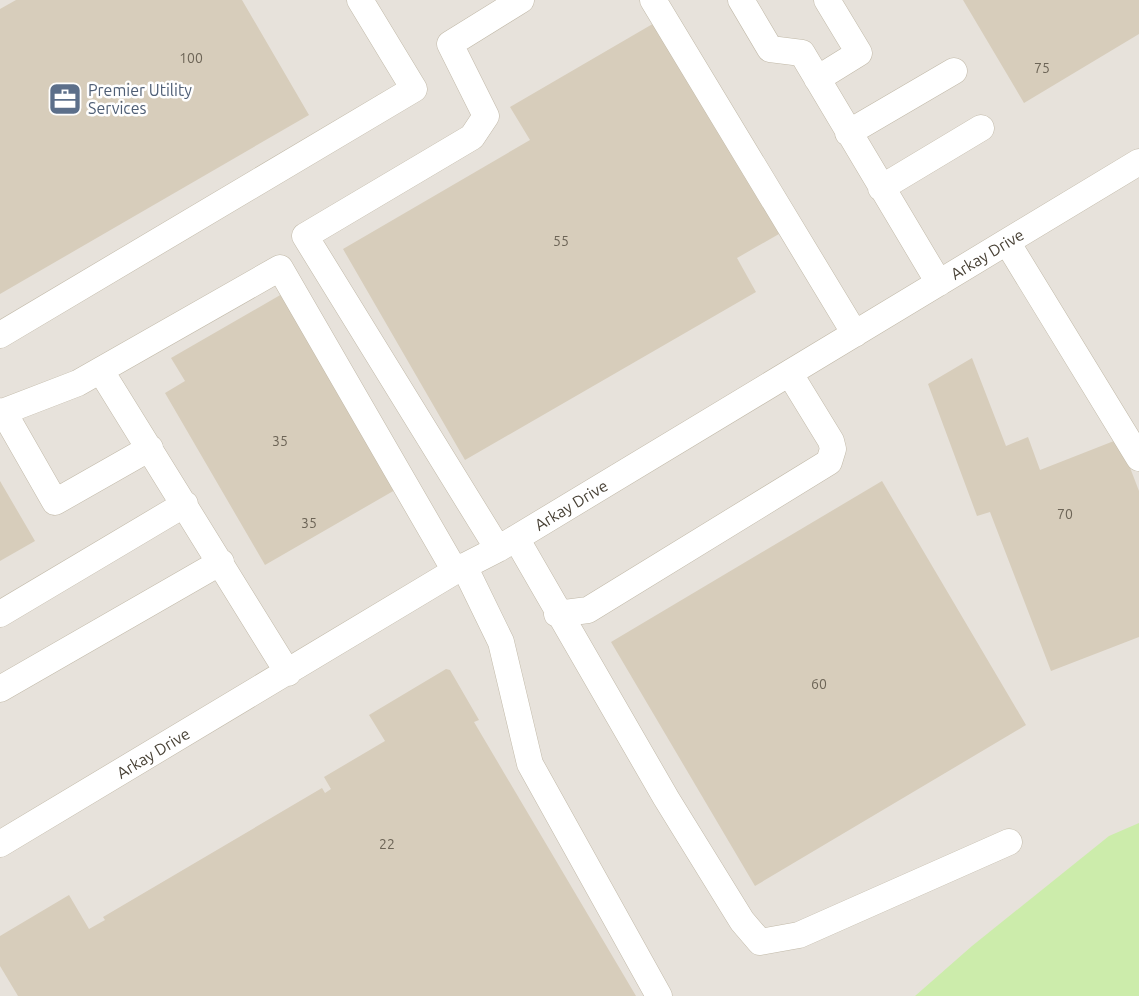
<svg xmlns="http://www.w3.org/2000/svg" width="1139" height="996" viewBox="0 0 1139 996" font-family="Ubuntu,sans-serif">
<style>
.industrial{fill:#e7e2db}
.green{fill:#ccecab}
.building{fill:#d7cdbb}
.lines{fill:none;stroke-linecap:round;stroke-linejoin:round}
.minor-casing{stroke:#c1b9a8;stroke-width:27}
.minor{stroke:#fff;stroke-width:26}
.labels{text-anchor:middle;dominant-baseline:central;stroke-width:5;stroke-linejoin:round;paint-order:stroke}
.number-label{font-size:14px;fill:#6c6456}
.service-label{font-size:16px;fill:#4e5e75;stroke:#fff;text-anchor:start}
.street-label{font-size:16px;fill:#484135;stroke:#fff}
</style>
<rect width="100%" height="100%" fill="#f4f1e6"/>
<!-- industrial -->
<path class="industrial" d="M0,0h1139v996h-1139z"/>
<!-- green -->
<path class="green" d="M1139,823v173h-224l57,-50 137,-110z"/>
<!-- building -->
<path class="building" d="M16,0h226l67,115 -309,179v-285z
M963,0h176v34l-115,69z
M656,22l123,212 -42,24 19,34 -291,168 -122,-211 187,-109 -20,-33z
M282,294l113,196 -130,75 -100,-172 20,-12 -14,-23z
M972,358l34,88 22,-9 12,33 79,-31 20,52v146l-88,34 -61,-159 -13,4 -49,-132z
M0,481l35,60 -35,20z
M882,481l144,244 -271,161 -144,-244z
M446,669l4,1 29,50 -5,2 162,274h-618l-18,-30v-30l69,-41 20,34 16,-9 -2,-3 219,-129 3,5 6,-4 -7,-12 61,-36 -16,-26z"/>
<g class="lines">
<defs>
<path id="minor" d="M653,0l202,334
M741,0l29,49 32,4 137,230
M817,79l42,-26 -32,-53
M848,133l106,-62
M881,188l100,-60
M1007,242l132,216
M0,335l414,-246 -54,-89
M101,371l187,302
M3,411l52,91 95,-54
M0,413l78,-30 202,-115 175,303
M516,538l150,260 76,123 18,21 39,-7 210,-93
M498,549l-193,-313 167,-99 14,-21 -36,-72 71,-44
M464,566l37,76 29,122 129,232
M0,614l185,-110
M557,614l31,-4 241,-148 4,-13 -2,-8 -41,-67
M0,689l221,-127
M0,844l455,-273 43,-22 641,-387"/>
</defs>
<!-- minor casing -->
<use href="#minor" class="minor-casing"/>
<!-- minor -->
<use href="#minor" class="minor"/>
</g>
<!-- icons -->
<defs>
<symbol id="office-square" viewBox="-11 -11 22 22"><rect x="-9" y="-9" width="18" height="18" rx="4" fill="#5c6f8a" stroke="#fff"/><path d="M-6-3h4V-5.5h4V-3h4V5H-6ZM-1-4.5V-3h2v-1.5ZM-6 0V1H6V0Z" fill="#fff"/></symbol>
</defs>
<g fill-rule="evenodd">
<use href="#office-square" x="46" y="80" width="38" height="38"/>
</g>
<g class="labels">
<!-- number labels -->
<g class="number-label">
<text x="191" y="58">100</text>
<text x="1042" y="68">75</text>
<text x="561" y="241">55</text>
<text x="280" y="441">35</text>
<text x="1065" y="514">70</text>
<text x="309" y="523">35</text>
<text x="819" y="684">60</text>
<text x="387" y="844">22</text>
</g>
<!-- service labels -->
<g class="service-label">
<text x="88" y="90">Premier Utility<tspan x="88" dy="18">Services</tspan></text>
</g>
<!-- street labels -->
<g class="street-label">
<text transform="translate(987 254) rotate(-31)">Arkay Drive</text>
<text transform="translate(571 505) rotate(-31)">Arkay Drive</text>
<text transform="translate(153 753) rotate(-31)">Arkay Drive</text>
</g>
</g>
</svg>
